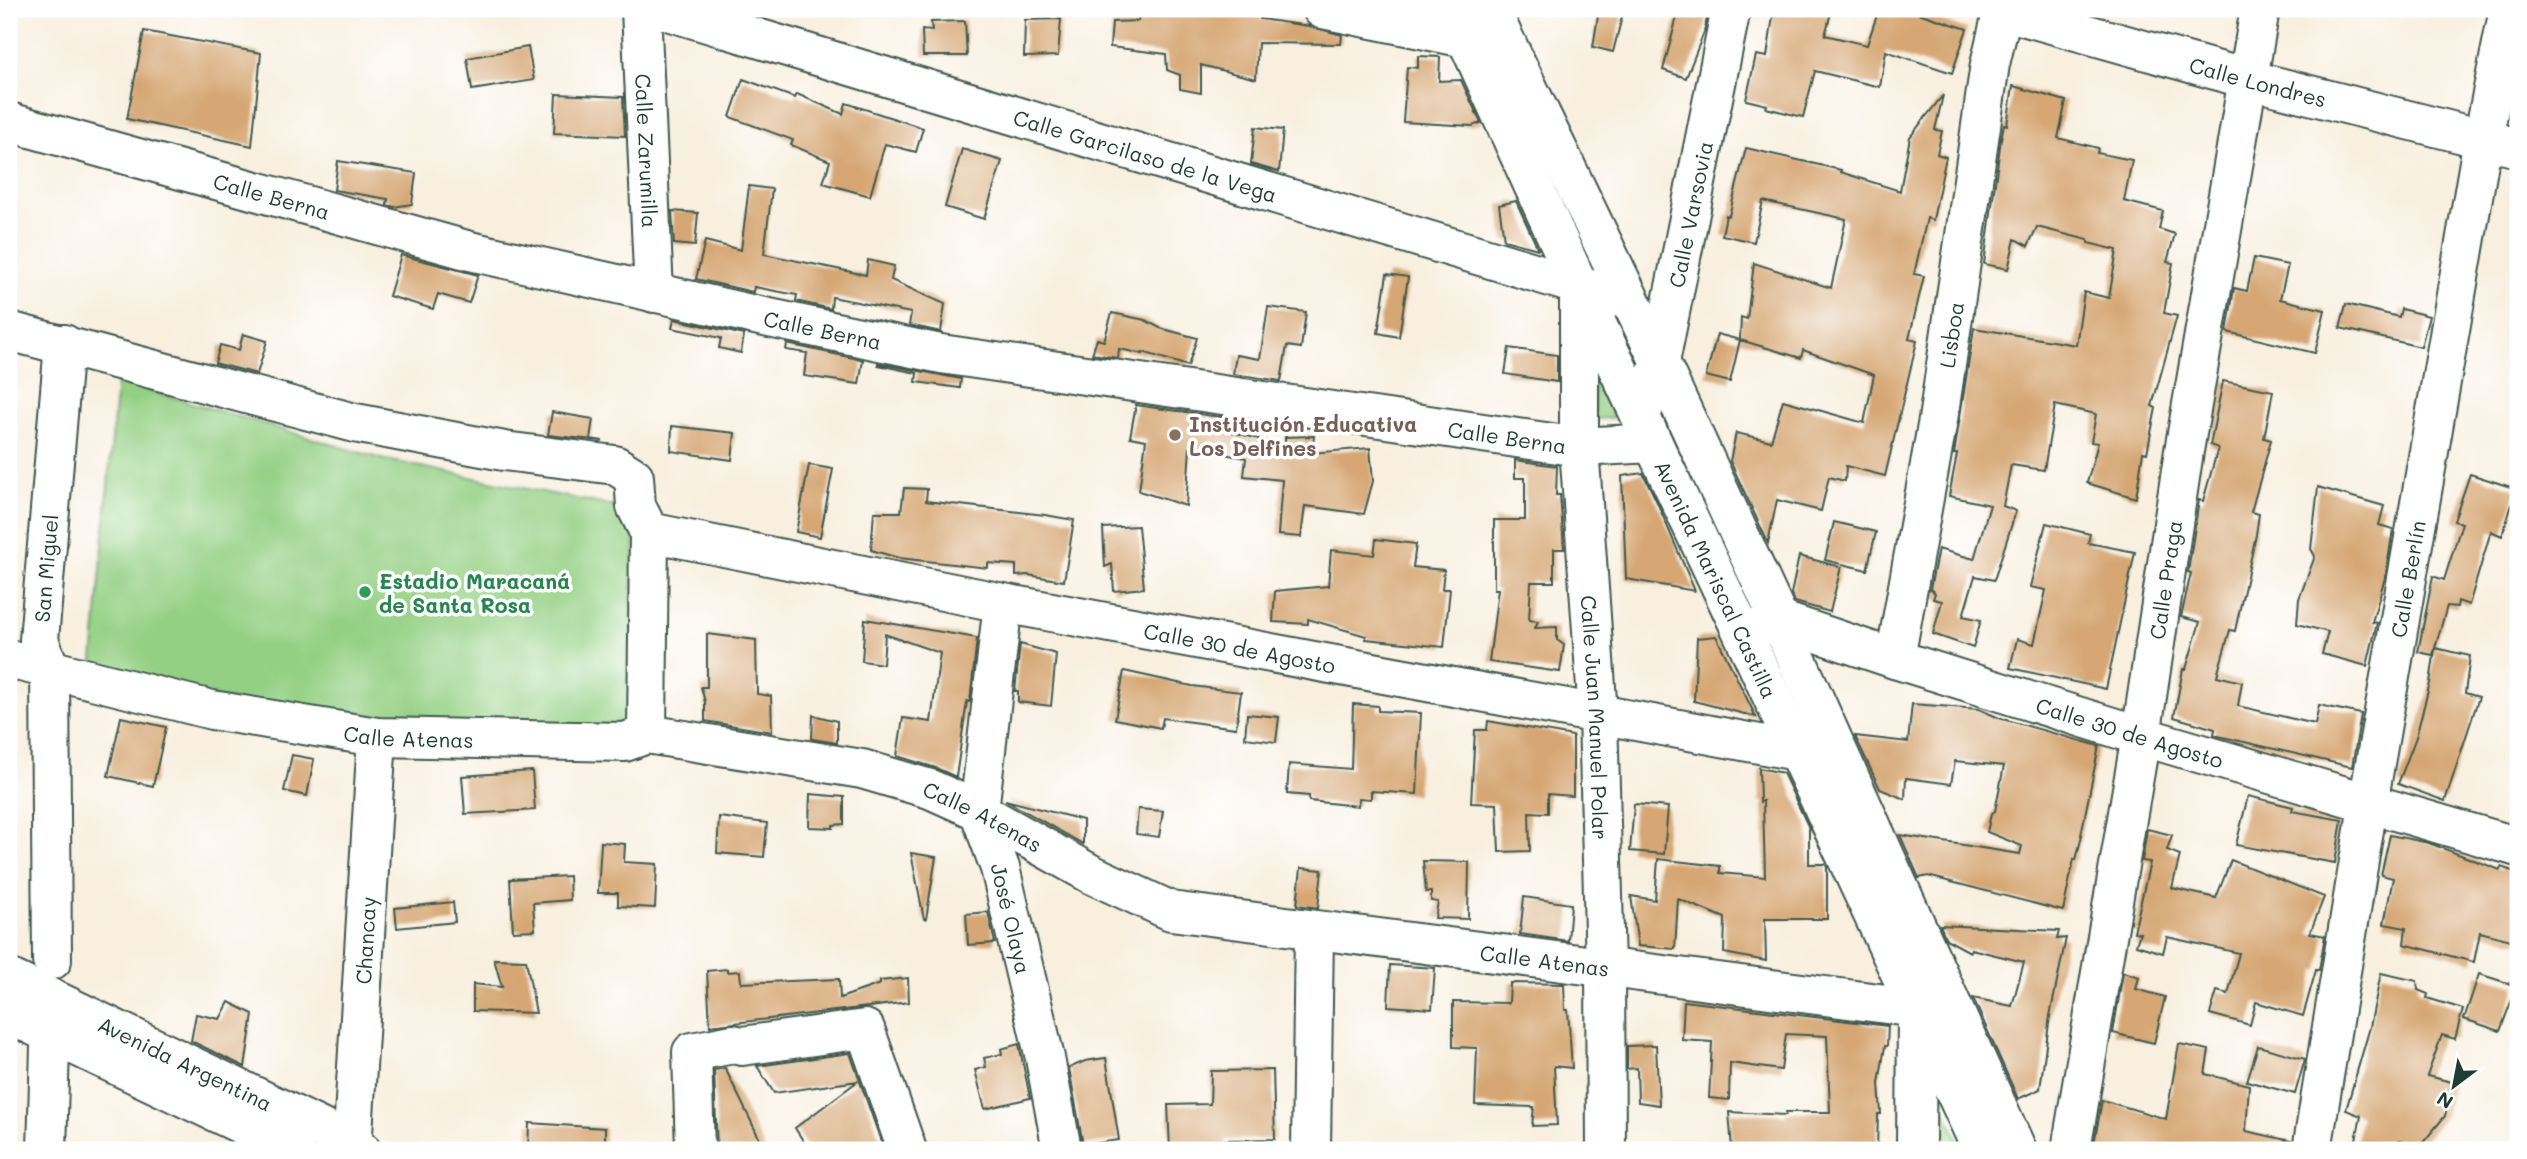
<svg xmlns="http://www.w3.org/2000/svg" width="2527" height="1159" viewBox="0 0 2527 1159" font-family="Mali,sans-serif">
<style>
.green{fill:#94d084;stroke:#5a865c;stroke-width:2}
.building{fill:#d6a774}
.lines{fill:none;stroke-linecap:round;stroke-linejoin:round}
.minor-casing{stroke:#40584e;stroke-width:42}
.major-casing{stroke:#40584e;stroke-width:42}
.minor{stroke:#fff;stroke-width:38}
.major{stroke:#fff;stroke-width:38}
.education-dot{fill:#8d6e63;stroke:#fff;stroke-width:2.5}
.leisure-dot{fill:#2e9e5b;stroke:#fff;stroke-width:2.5}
.labels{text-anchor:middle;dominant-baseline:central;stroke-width:7;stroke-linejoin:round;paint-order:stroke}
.street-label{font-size:21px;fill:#1f3d34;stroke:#fff}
.education-label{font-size:21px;font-weight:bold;fill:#785e54;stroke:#fff;text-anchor:start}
.leisure-label{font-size:21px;font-weight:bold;fill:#27864d;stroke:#fff;text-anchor:start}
</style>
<rect width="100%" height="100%" fill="#fff"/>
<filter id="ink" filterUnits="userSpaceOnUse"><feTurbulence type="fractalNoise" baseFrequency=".0143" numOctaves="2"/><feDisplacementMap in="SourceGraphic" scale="14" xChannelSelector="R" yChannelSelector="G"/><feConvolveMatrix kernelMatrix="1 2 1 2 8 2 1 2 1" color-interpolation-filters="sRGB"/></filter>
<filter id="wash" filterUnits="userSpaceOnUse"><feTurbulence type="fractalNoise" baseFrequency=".00686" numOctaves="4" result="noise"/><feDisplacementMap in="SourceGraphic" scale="28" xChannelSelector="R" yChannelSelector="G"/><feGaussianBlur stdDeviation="1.57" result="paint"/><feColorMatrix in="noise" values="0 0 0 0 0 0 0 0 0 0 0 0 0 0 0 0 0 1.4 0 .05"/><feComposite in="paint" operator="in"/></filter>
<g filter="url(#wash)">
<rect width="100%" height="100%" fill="#f8efdf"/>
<!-- green -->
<path class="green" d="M1600,370l22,47 -27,2 -2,-48z
M117,381l265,78 254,52 -10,228 -250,-11 -284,-55z
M1934,1089l30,61h-31z"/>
<g id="blocks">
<!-- building -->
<path class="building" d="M1139,9h104l17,5v5l49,7 33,9 -1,9 -83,-1 -2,36 -55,-14v28l-21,-4v-14l-13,-5 -1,-16 -56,-7 2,-25 26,-1z
M1599,9h25l-11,43 -20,-5z
M1679,9h30l-5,23 -18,46 -23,-8z
M1774,9h58l-7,26 42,10 12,-36h27l61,20 -15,44 -66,-22 -6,36 -65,-16 -12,46 -37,-9 1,-3 -21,-5 10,-45 11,2z
M1061,19l-3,37 -34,1 1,-37z
M965,21l2,35h-44l-1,-26 10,1 -1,-9z
M144,31l117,22 -9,93 -125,-27z
M528,47l6,33 -62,10 -5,-32z
M1418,56l22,1 -1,24 22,-1 20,43 -9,3 -69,-4 4,-55 11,1z
M743,79l52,19 2,-4 46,20 3,-11 77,25 -7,24 -31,-8 -15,52 -47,-13 7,-22 -39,-16 2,-5 -63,-23z
M2013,86l53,15 -8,37 40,10 -1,5 35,7 -8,41 39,10 -4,18 16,5 -8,28 6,1 -9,50 13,3 -25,90 4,2 -9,45 -4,-1 -7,46 -49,-15 11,-40 -7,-1 5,-28 -41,-9 -11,65 -33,-5 -8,41 13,5 -22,69 -19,-4 -12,40 18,4 -8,28 -40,-14 9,-33 -9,-2 2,-6 -5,-4 8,-40 36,10 16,-54 -41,-9 8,-42h-3l20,-126 102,17 8,-53 25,6 8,-48 -29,-7v-3l-51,-13 -9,19 -13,-7 -7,30 -24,-5 17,-125 3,-15 3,1z
M556,94l67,3 2,39 -71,-3z
M1943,95l-8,35 7,1 -5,23 9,3 -13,63 -6,-2 -13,56 10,2 -15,63 8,2 -32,135 -39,-10 -1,15 -16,-4 -8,34 -44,-11 -9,43 -38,-82 6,-28 35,8 12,-41 81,23 10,-48 -71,-25 -2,8 -61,-18 1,-23 6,2 7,-56 77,25 15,-69 -83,-18 -9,41 -32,-7 4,-20 3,1 17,-68 95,22 -1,2 60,19 10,-54z
M1255,127l28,3 -4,42 -28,-8z
M962,149l40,12 -18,58 -39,-12z
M338,161l78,12 -4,31 -18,3 -7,-2 1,-6 -54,-9z
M749,186l23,3 -8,65 102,21 2,-15 26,6 -3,14 54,24 -4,28 -32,-7 2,-12 -79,-16 -1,12 -35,-8 1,-6 -43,-8 -1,5 -57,-13 9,-38 36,9z
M1516,201l22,48 -34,-9 -5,-35z
M672,211l26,2 -3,33 -21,-2z
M401,255l77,20 -9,28 -31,-9 -5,15 -44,-13z
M2254,258l34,7 -8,34 45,11 -10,43 -88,-21 7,-44 13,3z
M1387,274l21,3 -9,60 -21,-4z
M2346,304l53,13 2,-8 28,7 -8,31 -81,-19z
M1268,307l38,5 -5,36 -14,-2 -6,35 -48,-7 3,-19 24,4z
M1112,313l33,7 15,8 37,10 -9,28 -45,-14v2l-24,-5 -1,9 -26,-4 5,-15 7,2z
M674,319l70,16 -3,18 -22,-5 2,-10 -49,-10z
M243,334l24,7 -10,33 -42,-11 5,-18 19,5z
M1717,334l23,6 -10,42 -24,-6z
M787,344l76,16 -4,24 -55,-8 3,-23 -21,-3z
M1509,348l48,7v27l-52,-8z
M878,363l83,16 -1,9 -44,-6 1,-9 -39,-8z
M2223,381l50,10 -9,47 7,2 -20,72 8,2 -3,21 -21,96 -5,-1 -13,46 25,6 -4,24 77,18 4,-19 42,9 -9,53 -138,-32 1,-6 -41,-12 9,-48h3l14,-47 -19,-5 10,-44 -3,-1 11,-72 4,1 15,-53 -8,-3z
M1136,405l91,13 -2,12 60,16v-9l29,-1 -2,17 58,-5 3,33 -9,33 -59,-8 -4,31 -23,-2 4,-55 -38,-4 2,-18 -56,-10 -4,58 -47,-15 7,-51 -16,-3z
M552,412l41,7 -3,20 13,2 -55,-6z
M672,426l63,7 -3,27 -61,-9z
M1515,460l42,6 -1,29h4l4,54h-10v33h-23l-2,38 9,1 -3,7 22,-1v13l7,5 -4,27 -71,-10 9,-73h-4v-69h31v-42h-10z
M809,465l24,4 -13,68 -24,-5z
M1643,473l14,29 38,89 -69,-12 -4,-103z
M2470,474l47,15 -15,47 -11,-5 -22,74 -11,-4 -1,6 -10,-1 -12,42 35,8 -5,37 14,4 -34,104 -47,-17 18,-47 14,-54 5,-34 -2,6 -15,-3 15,-76 11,4 18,-57 -8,-2z
M2318,487l66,19 -5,19 14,4 -7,45 -14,48 5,1 -10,43 -45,-12 6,-22 -31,-8 2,-25 16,-43 -4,-7z
M904,488l23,1 -1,12 119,14 29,5 -10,61 -36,-6 -12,1v-11l-28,-2v5l-89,-10 -28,-8 3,-38h27z
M1834,522l42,10 -9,38 -42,-10z
M2046,523l44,11 -2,9 47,9 -29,137 -96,-21 7,-29 17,5 12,-54 -16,-3z
M1138,526l6,62 -30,3 -2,-27 -7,3 -2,-39z
M1376,539l40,5 -3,23 31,3 -2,19h8l-6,58 -78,-8v-3l-58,-17v5l-35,-2 2,-31 53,-5 3,-36 43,5z
M1799,556l42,11 -11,45 -35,-10 -4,-8z
M865,619l112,19 -7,64 -3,-1 -11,76 -20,-9 -39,-12 6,-38 28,4 9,-69 -55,-19 -2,30 -21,-3z
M707,634l49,6 1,54 14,2 1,36 -67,-11v-19l-4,-15h6z
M1716,636l40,81 -62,-16 3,-63z
M1020,644l36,10 -5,52 -33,-4v-11h-3z
M1124,671l68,15 49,6 -5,36 -73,-10 -2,10 -46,-9z
M1353,704l25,2v5l43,2 -4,81 -46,-3v8l-12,-1 -1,8 -49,-5v-5l-22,-2 2,-30 62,5z
M1912,704l67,5 20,9 100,28 -18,89h1l-6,25 -2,-1 -11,52 -135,-35 -9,2 -19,-43 120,19 2,-8 -35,-14 4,-18 4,-3 9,-45 -49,-5 -4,23 -45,-6 -1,21 -25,-10 -25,-53 53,6z
M1247,714l32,3 -3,25 -31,-4z
M813,715l24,6v22l-25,-4z
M121,717l45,10 -13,59 -45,-10z
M1488,721l85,15v60l-25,-2v19l-19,-1 1,39 -31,1 -2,-48 -26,-1 4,-73h12z
M292,755l22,4 -7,37 -23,-5z
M1759,768l24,5 26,55v36h16l2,3v52h-62l1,42 -42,-8 1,-35 -47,-19 -3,50 -37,-3 -7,-50 24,4 3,-41 62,7v7l45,4 -2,-76 -3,1z
M532,771l3,39 -70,4 -3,-38z
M810,794l34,3v27l-11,1v3l-24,-1z
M2248,796l45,11 -1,4 50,9 -7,43 -99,-18z
M1005,800l78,20v24z
M1634,804l34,3 -4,47 -34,-3z
M1138,809l25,2 -4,26 -23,-3z
M719,817l48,6 -3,34 -47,-4z
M2147,829l25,6 -5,15 13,5 -8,33 44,10 15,-38 93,37 -14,36 15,3 -6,34h-3l-13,46 -47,-14 -6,23 -40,-11 7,-23 11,3 11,-41 -72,-16 -4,16 -27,-8 4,-12 -6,-1 16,-70 -8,-1z
M2390,835l39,8 71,27 1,-3 17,6v69l-38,-10 -6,30 -70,-18 2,-16 -22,-4 9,-46 -12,-3z
M601,842l24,2 -1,18 33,2 -2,44 -37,-2v-13h-20z
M911,853l25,4 -10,62h-2z
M1423,861l46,1 -1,57 -33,-1 3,-16 -7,-1v-9h-5z
M1301,868l21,2 -4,38 -21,-3z
M569,876l1,24 -37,3 2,27 -22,1 -3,-52z
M1524,897l47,7 -3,37 -48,-7z
M453,902l2,20 -58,6 -2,-20z
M988,912l7,31 -27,2 -2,-31z
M1940,925l119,6 -2,8 9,-1 -16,78 -10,73 -22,10 -45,-101 39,8 12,-44 -53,-13 -1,3 -24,-13z
M494,959l32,1 10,53 -63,-2v-27l29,3z
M1390,965l45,3 -3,41 -44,-3z
M727,969v3l13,-1 1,12 98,-4 1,19 40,-14v-3l28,-3 1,24 -199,24 -3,-55z
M2123,972l16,5 -3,12 29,8 -11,46 -41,-10z
M2381,973l36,8 1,9 10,4 -1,4 36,11 -8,30 -13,-4 -15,41 25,6 -7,34 -24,29 -22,-4 -2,9h-43l7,-34 -15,-6 24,-83z
M2479,974l38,12 -17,45 -36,-12z
M1510,983l54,1 1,26h3l4,58 -18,-2 3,59 -25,1 2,-19 -59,-2 2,-57 -24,-1v-45l56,1z
M1684,1001l204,25 -1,20h-2l-6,37 2,31h-3l-1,36 -145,-1 -3,-37 57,3v-3h44l-3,-76 -41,-2 -5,36 -51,-7 -1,37 -20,-2 3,-56 -30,-2z
M229,1002l24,12 -8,53 -54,-26 5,-27 24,5z
M1019,1044l11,54 -45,11 -10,-39 11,-3 -2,-9 18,-4 -1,-5z
M2179,1044l30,6 -4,24 44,11 -3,46 45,10v9h-198l9,-50 64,19z
M1656,1045l3,60 -21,-3 -1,-34 -10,1v-23z
M2258,1046l47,13 -10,35 -48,-13z
M850,1053l34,97h-75l-14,-22 63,-47 -84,12 -17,-27z
M1106,1058l13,82 -36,5 -14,-77 16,-7z
M725,1068l40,82h-48l-3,-80z
M1273,1070l2,69 -50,1 1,7 -56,3 -2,-45 42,-1 1,-33z
M529,1123l76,5v22h-77z"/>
</g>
</g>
<g filter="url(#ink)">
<use href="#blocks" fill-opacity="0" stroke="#40584e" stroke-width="2"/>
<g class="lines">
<defs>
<g id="minor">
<path id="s1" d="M641,9l13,284"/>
<path id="s2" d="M661,9l969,292"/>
<path d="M1322,9l143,29 26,-12"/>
<path id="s3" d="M1998,9l249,70 271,69"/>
<path id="s4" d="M9,122l461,129 285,64 186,39 638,93 74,-4"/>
<path id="s5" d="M1579,286v161l19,268 7,252 1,183"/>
<path d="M9,331l346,92 149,28 111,14 19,12 2,29 13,26 -2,202"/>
<path id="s6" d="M1641,416l19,-54 71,-353"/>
<path id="s7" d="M649,532l354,71 794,148 25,-12"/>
<path id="s8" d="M1003,603l-24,208 21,57 45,190 17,92"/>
<path id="s9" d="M1755,629l24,-9 116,39 246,77 377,111"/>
<path id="s10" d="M9,659l203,51 165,27 248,5 22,-8 215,35 68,20 49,22 112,63 80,37 746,97 28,-11"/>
<path id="s11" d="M1895,659l43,-239 52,-356 13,-55"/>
<path id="s12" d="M52,960l-2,-291 -11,-29 25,-296"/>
<path id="s13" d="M9,978l343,165 9,7"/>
<path d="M9,1014l286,136"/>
<path d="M47,1150l4,-138"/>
<path id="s14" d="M352,1150l25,-413"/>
<path d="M695,1150l-3,-98 41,-8 9,2 123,-17 42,121"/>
<path d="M1311,1150l3,-220"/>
<path d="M1916,1150l1,-142"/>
<path id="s15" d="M2071,1150l70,-414 43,-285 76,-442"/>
<path id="s16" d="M2312,1150l60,-369 111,-642 26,-130"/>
</g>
<g id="major">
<path id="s17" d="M1453,9l126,277 164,348 239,516"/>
<path d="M1490,9l170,353 119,258 238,530"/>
</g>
</defs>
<!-- minor casing -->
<use href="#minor" class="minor-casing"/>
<!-- major casing -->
<use href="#major" class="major-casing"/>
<!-- minor -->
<use href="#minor" class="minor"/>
<!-- major -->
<use href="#major" class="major"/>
</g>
</g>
<!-- markers -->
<circle class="education-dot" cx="1175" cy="435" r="7"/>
<circle class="leisure-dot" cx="365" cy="592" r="7"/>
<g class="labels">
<!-- street labels -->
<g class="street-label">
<text stroke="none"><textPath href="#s3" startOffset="270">Calle Londres</textPath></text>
<text stroke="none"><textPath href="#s1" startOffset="142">Calle Zarumilla</textPath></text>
<text stroke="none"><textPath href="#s2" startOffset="506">Calle Garcilaso de la Vega</textPath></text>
<text stroke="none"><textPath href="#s4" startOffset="273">Calle Berna</textPath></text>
<text stroke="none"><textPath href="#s6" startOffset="208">Calle Varsovia</textPath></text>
<text stroke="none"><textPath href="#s4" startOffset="840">Calle Berna</textPath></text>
<text stroke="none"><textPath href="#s11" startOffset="329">Lisboa</textPath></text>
<text stroke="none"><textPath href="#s4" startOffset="1533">Calle Berna</textPath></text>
<text stroke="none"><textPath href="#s12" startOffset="394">San Miguel</textPath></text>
<text stroke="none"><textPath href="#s15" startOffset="578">Calle Praga</textPath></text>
<text stroke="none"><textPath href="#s16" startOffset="579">Calle Berlín</textPath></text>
<text stroke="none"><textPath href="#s17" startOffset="628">Avenida Mariscal Castilla</textPath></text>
<text stroke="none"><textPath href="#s7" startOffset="602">Calle 30 de Agosto</textPath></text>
<text stroke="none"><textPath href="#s5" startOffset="432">Calle Juan Manuel Polar</textPath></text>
<text stroke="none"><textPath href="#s9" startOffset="394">Calle 30 de Agosto</textPath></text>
<text stroke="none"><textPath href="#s10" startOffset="408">Calle Atenas</textPath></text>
<text stroke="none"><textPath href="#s10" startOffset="996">Calle Atenas</textPath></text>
<text stroke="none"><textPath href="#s8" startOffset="322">José Olaya</textPath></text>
<text stroke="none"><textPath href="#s14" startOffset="210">Chancay</textPath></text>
<text stroke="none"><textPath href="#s10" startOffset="1584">Calle Atenas</textPath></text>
<text stroke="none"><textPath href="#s13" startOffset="196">Avenida Argentina</textPath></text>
</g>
<!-- education labels -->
<g class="education-label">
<text x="1189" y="423">Institución Educativa<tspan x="1189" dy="24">Los Delfines</tspan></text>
</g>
<!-- leisure labels -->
<g class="leisure-label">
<text x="379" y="580">Estadio Maracaná<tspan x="379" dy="24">de Santa Rosa</tspan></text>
</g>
</g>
<!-- margin -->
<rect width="2527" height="1159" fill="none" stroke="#fff" stroke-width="35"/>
<!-- north arrow -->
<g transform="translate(2454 1086) rotate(212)" stroke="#ffffff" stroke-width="5" paint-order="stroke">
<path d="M0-5L12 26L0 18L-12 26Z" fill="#1f3d34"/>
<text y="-10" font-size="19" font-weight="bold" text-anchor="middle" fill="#1f3d34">N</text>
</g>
</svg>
